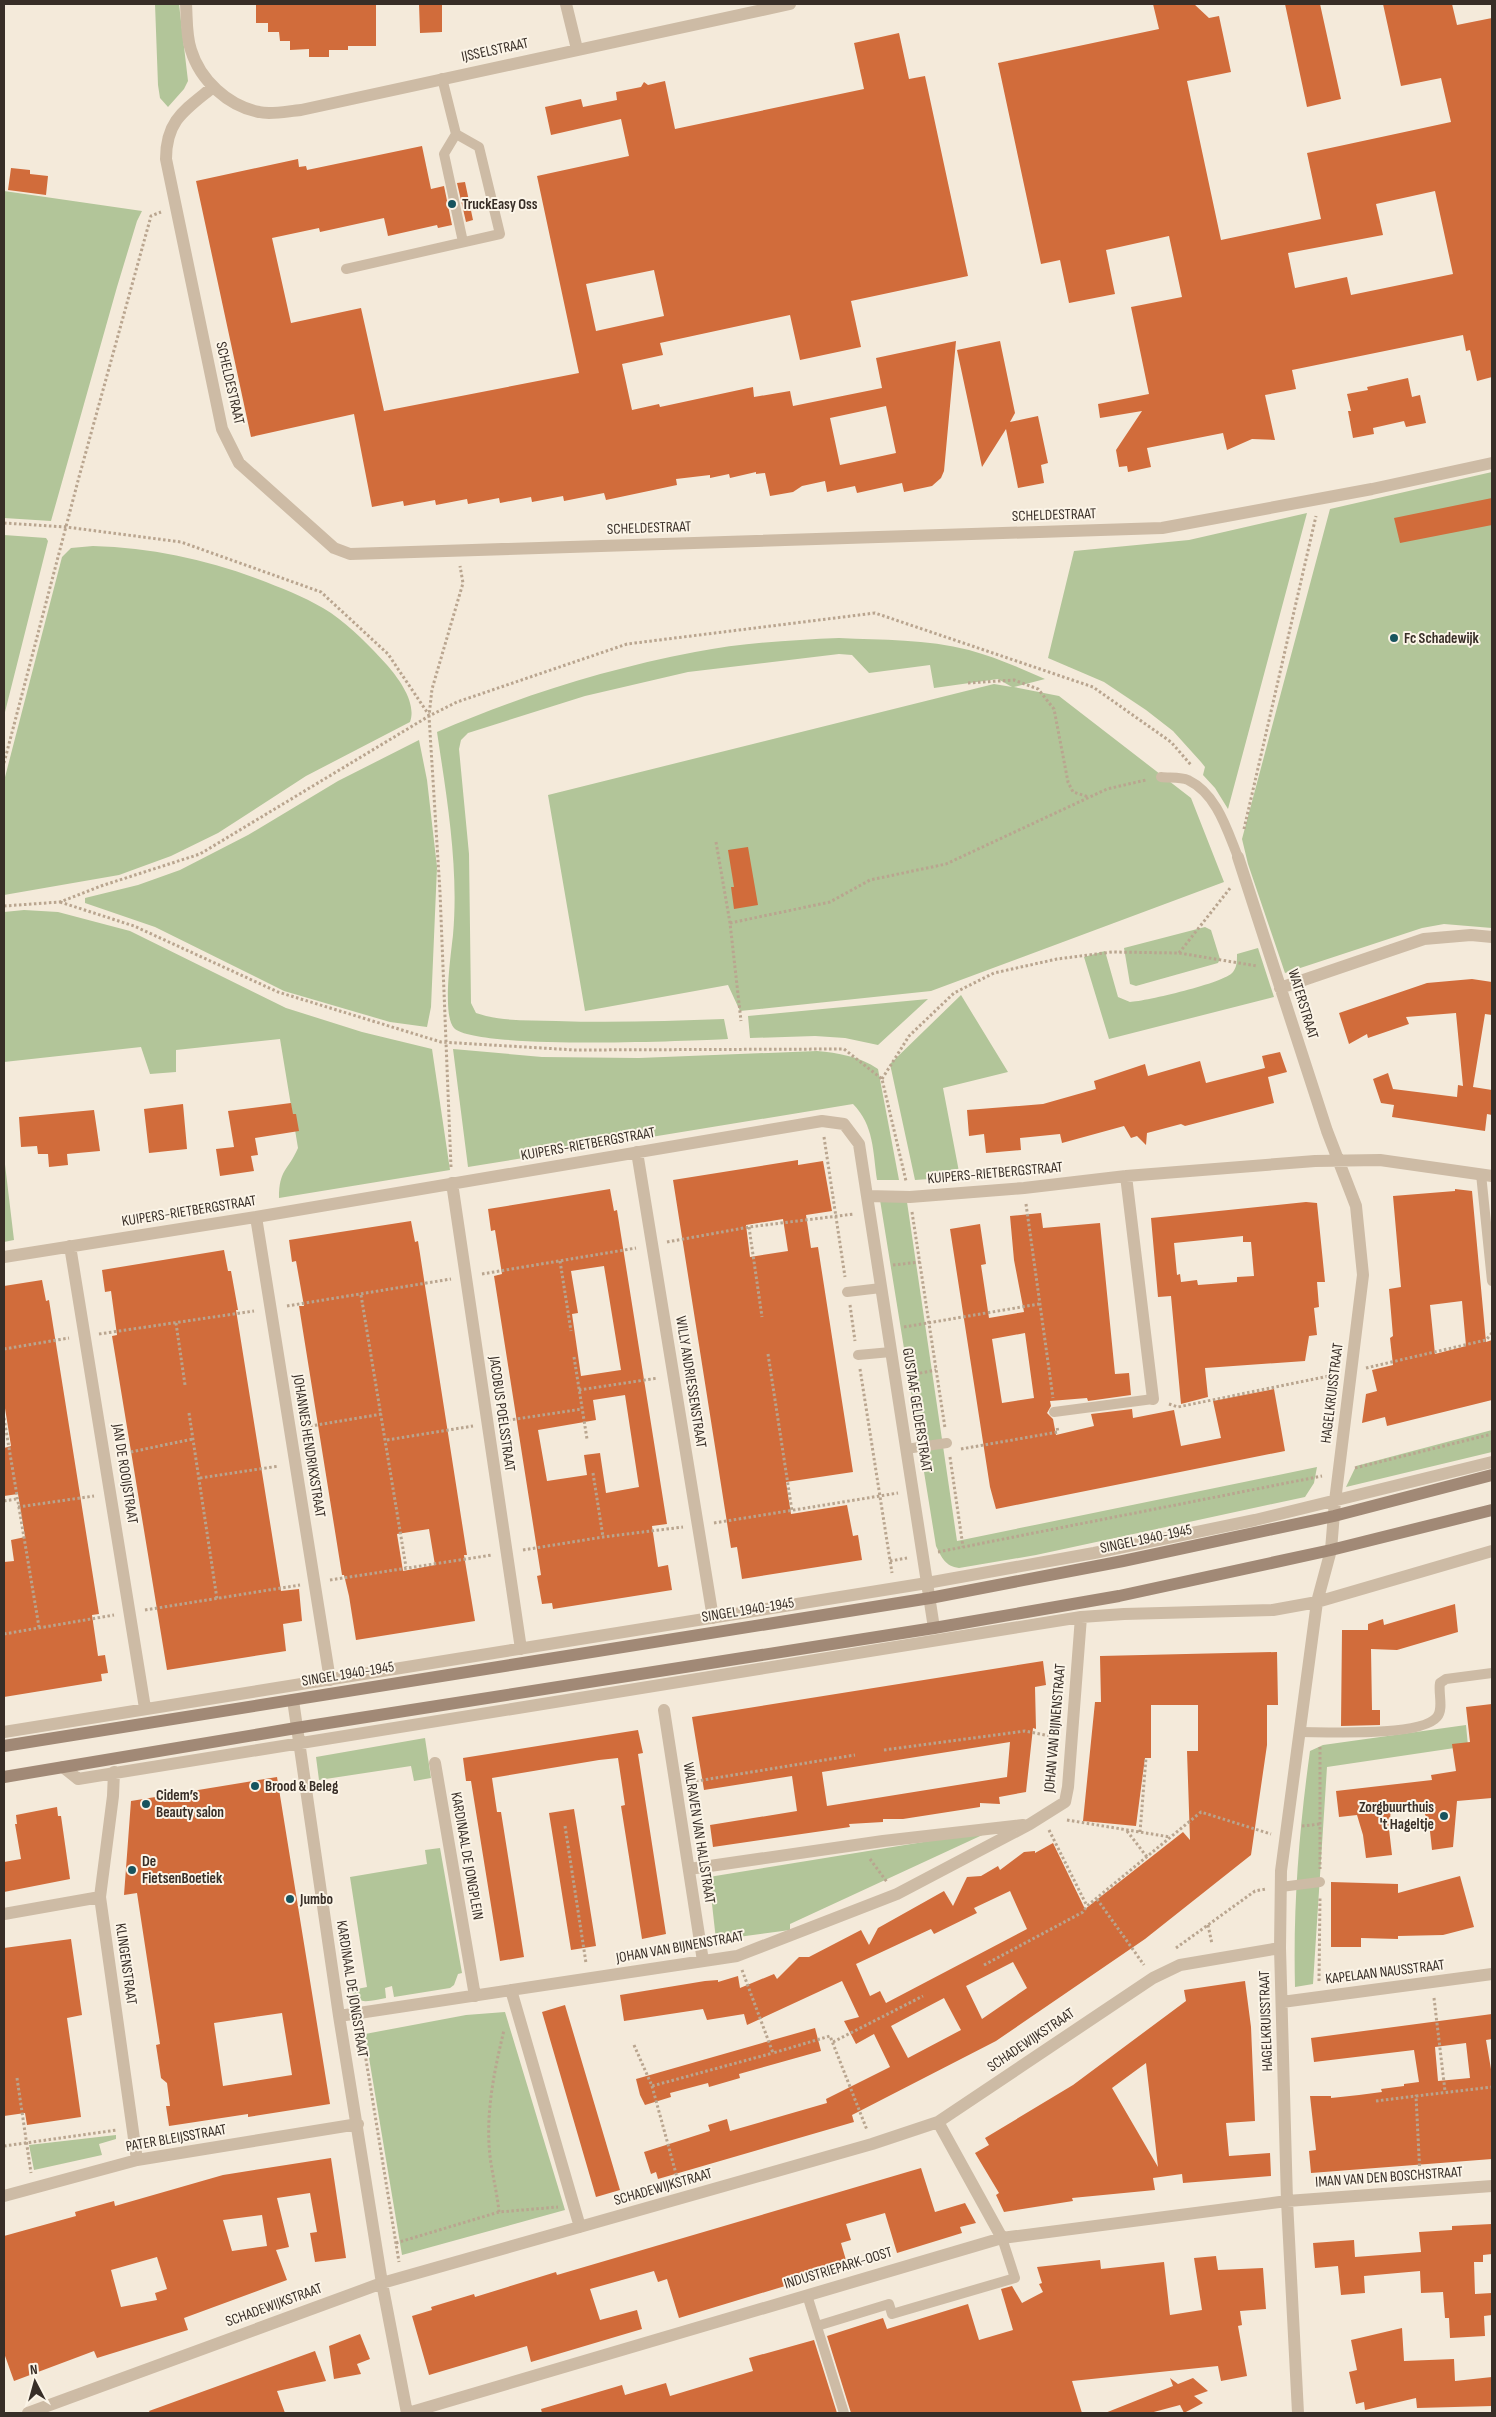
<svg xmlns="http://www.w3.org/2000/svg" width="1496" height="2417" viewBox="0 0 1496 2417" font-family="'Sofia Sans Condensed',sans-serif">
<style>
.green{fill:#b2c599}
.building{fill:#d16c3b;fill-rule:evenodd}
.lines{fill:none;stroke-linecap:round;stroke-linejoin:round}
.path{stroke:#b9a58f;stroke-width:3;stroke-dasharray:2.5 2.5;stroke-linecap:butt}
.lane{stroke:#cdbba5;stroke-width:10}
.street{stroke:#cdbba5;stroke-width:12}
.secondary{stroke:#a18976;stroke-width:12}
.poi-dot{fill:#18545e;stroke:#fbf4e7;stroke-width:2}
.labels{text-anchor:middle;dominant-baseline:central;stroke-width:4;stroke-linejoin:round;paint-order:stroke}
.street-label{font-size:15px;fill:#382e27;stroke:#fbf4e7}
.poi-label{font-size:15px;font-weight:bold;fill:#382e27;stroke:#fbf4e7;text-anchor:start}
</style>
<rect width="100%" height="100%" fill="#f4eada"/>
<!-- green -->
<path class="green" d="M155,4h24l9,77 -4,8 -16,18 -8,-9 -2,-13z
M4,191l138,20 -5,10 -20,66 -66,234 -47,-3z
M1492,472v456l-48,-4 -22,4 -137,45 -37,-109 -6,-25 88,-330z
M1307,513l-79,296 -13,-21 -12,-13 2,-8 -4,-5 -28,-31 -27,-21 -42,-28 -56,-24 26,-107 115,-11z
M4,535l42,3 2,3 -44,175z
M93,546c61,2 117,14 173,36 23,9 45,18 65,31 21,15 39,33 56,52 12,14 30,38 23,57l-104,54 -88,57 -47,23 -52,19 -115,20v-114l58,-224 9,-9z
M839,638c43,2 88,1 130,12 26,7 51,18 76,29l-31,8 45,9 132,102 33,84 -293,109 -191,20 -12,-26 -143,26 -37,-216 446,-111 18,3 -14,-8 -64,9 -4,-23 -61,8 -17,-18 -13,-1 -151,18 -103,24 -117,37 -7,7 -2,9 10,105 2,149 5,10c26,9 53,7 80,8 56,2 112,0 168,-2l4,20c-40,2 -252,11 -274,-11 -12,-13 -3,-74 -1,-93 6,-67 -6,-136 -16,-203 83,-36 169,-63 258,-80 47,-9 96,-12 144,-14z
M419,740l8,40 10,87 -6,140 -4,20 -37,-5 -106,-31 -129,-64 -70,-24v-5l53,-13 42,-15 68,-35 90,-54z
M24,910l34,2 72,19 156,77 76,24 70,17 18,121 -171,28c0,-29 9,-27 19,-50l-18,-109 -104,11v22l-26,2 -9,-27 -137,15v-150z
M1205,927l6,3 9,29 -2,4 -82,23 -6,-2 -6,-36z
M1258,948l16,49 -165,42 -25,-82 21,-6 13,46 12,5c16,-1 95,-19 103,-30 4,-5 4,-11 4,-18z
M961,995l47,77 -65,16 17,89 -45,3 -25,-116z
M928,999l-50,46 -33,-7 -30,-2 -65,2 -2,-22z
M453,1049l89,8 97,1 178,-7c21,2 42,5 61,18l21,111h-22c-4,-28 -3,-55 -24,-76l-385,63z
M4,1156l10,84 -10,2z
M880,1200l27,2 50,339 360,-74 -3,16 -9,14 -269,58 -77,13c-14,-2 -17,-10 -23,-22z
M1492,1430v22l-146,35 10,-21z
M1466,1725l2,21 -141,21 -14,217 -18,3c-2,-80 4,-157 15,-236l13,-6z
M425,1738l6,40 -17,3 -3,-15 -92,14 -3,-23z
M991,1831l-201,93v6l-74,10 -7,-63z
M440,1848l22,125 -4,1 -4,11 -4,3 -56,9 -2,-11 -7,2 1,10c-13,2 -31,9 -34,-8l15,-3 -17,-110 77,-13 -2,-14z
M505,2012l60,198 -163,45 -37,-221 101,-19z
M116,2135v4l-17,5 3,11 -68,15 -5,-25z"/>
<!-- building -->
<path class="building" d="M256,4h120v42h-28v4h-19v7h-20v-8l-19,1v-9h-10l-1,-9h-11v-9h-12z
M419,4h23v28l-22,1z
M1153,4h41l15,14 10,-2 12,56 -44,9 34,159 100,-21 -14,-66 144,-31 -10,-44 -40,8 -18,-82h69l5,21 35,-7v359l-15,4 -7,-31 -4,1 -3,-16 -171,35 4,19 -31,6 10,45 -23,-1 -25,11 -4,-17 -76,15 4,19 -23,5 -1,-6 -8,1 -3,-17 26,-39 -42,7 -2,-14 51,-10 -18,-87 51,-10 -13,-61 -63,14 9,44 -46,9 -9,-43 -19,4 -43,-201 161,-34zM1435,191l18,83 -102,21 -4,-18 -52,11 -7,-35 95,-18 -7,-31z
M1285,4h35l21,95 -34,8z
M899,33l10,46 16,-3 43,200 -117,25 10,46 -61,13 -10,-45 -130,28 3,12 -41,9 10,46 27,-6 1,3 93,-20 1,10 36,-6 3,15 89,-18 -6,-30 80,-17 -12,130 -3,7 -9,8 -28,6 -2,-9 -45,10 -2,-7 -28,6 -2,-11 -23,5 -9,6 -23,4 -5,-23 -9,1v-2l-26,6 -1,-4 -19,4v-3l-34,4 1,6 -71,15 -2,-7 -40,8 -1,-5 -31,6 -1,-5 -31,6 -1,-5 -31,6 -1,-5 -31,6 -1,-5 -31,6 -1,-5 -31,6 -18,-93 -103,23 -55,-256 102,-22 1,8 7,-1 1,4 115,-24 9,43 13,-3 8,39 -14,3 -1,-3 -49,11 -4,-18 -64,14 -1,-4 -47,10 19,85 70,-15 23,103 195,-38 -42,-197 92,-20 -8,-37 -70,16 -6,-28 36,-8 2,8 34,-7 -1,-8 25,-5 3,-5 4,3 17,-4 10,48 189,-40 -10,-46zM654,270l10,46 -68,15 -10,-47zM886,406l10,47 -56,12 -10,-47z
M11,168l19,2v4l18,2 -2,19 -38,-5z
M465,182l8,38 -7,2 -9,-39z
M1000,341l15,72 -5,9 28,-6 10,47 -7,2 3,18 -26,5 -12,-59 -24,38 -25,-117z
M1408,378l4,19 8,-2 6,28 -20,4 -2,-6 -31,7 1,6 -21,4 -5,-27h3l-4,-17 21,-4 -1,-3z
M1492,498v27l-92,18 -6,-25z
M748,847l10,58 -24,4 -3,-22h3l-6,-37z
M1472,979l20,3v33l-7,-1 -12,73 19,3v25l-5,-1 -2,17 -93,-14 2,-12 -13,-2 -8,-24 15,-6 5,16 64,8 1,-12 5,1 -7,-73 -50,4 3,7 -41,14 -1,-4 -18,10 -10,-31 88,-30z
M1280,1052l7,20 -19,5 6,26 -89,23 -4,-2 -34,9 -1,12 -9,-9 -6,2 -7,-12 -62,17 -2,-9 -40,4 1,12 -35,3 -2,-19 -15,2 -2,-26 76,-6 53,-15 -2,-8 51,-17 3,12 52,-15 6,22 59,-15 -3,-12z
M291,1103l2,11h3l3,17 -44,7 3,17 -7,1 3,15 -34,5 -4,-27 18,-2 -6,-36z
M183,1104l4,45 -38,4 -5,-44z
M94,1110l6,41 -33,3 1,11 -19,2 -1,-13h-10l-1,-8 -16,1 -2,-30z
M798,1160v5l25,-4 9,50 -26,4 5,33 7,-1 35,225 -67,10 5,32 56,-9 6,31 5,-1 4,25 -120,19 -5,-32 -6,1 -58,-368zM783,1219l5,32 -38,6 -4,-32z
M610,1189l4,22 3,-1 50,314 -15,2 6,41 10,-2 4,25 -119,19 -1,-6 -10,1 -5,-28 4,-1 -47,-299 8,-2 -7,-44 -4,1 -3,-22zM604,1266l17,104 -40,6 -9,-62 6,-1 -7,-42zM625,1395l14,92 -33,6 -6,-40 -16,2 3,20 -40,6 -9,-51 58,-10 -3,-20z
M1455,1189l17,2 14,151 6,-2v60l-105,26 -2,-9 -23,6 4,-29 11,-3 -5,-21 21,-5 -3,-27 3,-2 -4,-47 12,-2 -8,-91 62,-5zM1462,1301l4,45 -31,8 -5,-49z
M1306,1202l11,1 8,79h-8l2,25 -5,1 3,27 -8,1 -4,25 -100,7 3,29 -27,7 -10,-108 -13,1 -7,-79zM1243,1236v6h8l3,34 -17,1v5l-39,3 -1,-5 -16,2 -1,-8 -3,1 -3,-32z
M1041,1213l2,15 57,-5 15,151 14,-1 2,22 -43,6 -1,-3 -37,3 1,5 -4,7 6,6 3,16 38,-9 -3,-12 41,-5 1,9 41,-8 7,36 40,-8 -8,-37 61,-12 11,62 -289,58 -6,-22 -40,-258 30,-5 6,40 -5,1 8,53 35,-6 -10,-52 -4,-44zM1025,1333l9,65 -32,5 -10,-64z
M411,1221l4,21 3,-1 49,314h-3l11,66 -119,19 -7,-44 -5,-21h-2l-40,-250 -3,-19h5l-8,-45 -4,1 -3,-22zM429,1529l6,36 -32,6 -6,-37z
M224,1250l4,21h3l7,39h-2l45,281 18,-2 3,32 -19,3 3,27 -119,19 -55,-334 5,-1 -6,-44 -6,1 -3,-22z
M42,1280l4,21 3,-1 50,314 -7,1 6,41 7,-1 3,18 -7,1 1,7 -98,16v-135l10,-1 -3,-21 14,-3 -7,-43 -14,2v-48l7,-2 -7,-44v-116z
M1455,1604l3,28 -61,18 -26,-1 1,61h8v15l-39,1 1,-96h26v-6l15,-5 1,6z
M1277,1652l1,53h-11v40l-16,110 -106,84 -149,102 -144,74 2,7 -196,57 -2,-7 -5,2 -7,-22 66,-21 -2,-6 19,-6 3,12 97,-28 -1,-4 64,-32 -16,-33 -18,10 -12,-23 15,-4 -17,-36 -95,44 -3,-11 -37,6 -4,-11 -79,12 -4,-26 85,-14 13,-1v2l20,-6 2,12 34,-14 3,5 22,-22h10l52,-27 8,15 9,-17 66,-37 9,15 14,-29 14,-1 17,-10 2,4 24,-18 11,-1v2l18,-10 32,66 98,-77 7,8 -3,-89h11v-46h-47v53h-6l-9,68 -53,-5 12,-119h6l-1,-46zM1010,1891l17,38 -141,74 -6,-12 -10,5 -14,-32 75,-35 3,5 43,-21 -3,-5zM1013,1962l14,26 -45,31 -16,-33zM944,1998l17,32 -53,28 -17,-32z
M1043,1661l3,24 -11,2 1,42 -3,-1 -7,64 -27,5 1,7 -20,-1v4l-77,12h-20v3l-34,2 1,3 -137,20 -3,-22 87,-14 -5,-35 -88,14 -12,-73zM1010,1742l-3,35 -180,29 -5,-34z
M1492,1704v94l-35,3 -4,46 -21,3 -3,-28 -9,-17 -29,4 -2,20 3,26 -26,3 -3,-23 -6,-20 -18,2 -3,-26 96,-11 -1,-5 25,-4 -4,-27 18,-2 -4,-35z
M638,1730l5,23 -5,1 28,180 -24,5 -21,-133 4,-1 -7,-47 -19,2 -107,18 5,34h4l23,145 -24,4 -29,-180h-5l-3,-23z
M277,1777l53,327 -82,13v-3l-79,12 -3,-20h4l-3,-23 -6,-5 -1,-7 -4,-26 4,-1 -23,-151 -13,2 7,-94zM282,2013l10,62 -69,11 -9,-63z
M57,1807l1,9h3l9,63 -66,13v-30l17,-3 -6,-35h2l-1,-9z
M574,1809l22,137 -25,4 -22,-137z
M1460,1876l14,51 -31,8 -45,1v3l-37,-1v9h-30v-65l67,2v9z
M71,1939l11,76 -15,3 14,99 -54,8 -2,-12 -21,3v-168z
M1245,1981l6,46 4,94 -29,2 3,33 41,-3 1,23 -88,7 -1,-9 -29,4 2,12 -83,8 1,3 -69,11 -8,-17 3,-2 -24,-40 14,-8 -4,-7 88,-53 113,-84 -2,-11zM1146,2063l12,104 -46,-79z
M565,2005l55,185 -24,7 -54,-185z
M1492,2014v25l-6,1 6,35v84l-181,14 -2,-22 7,-1 -6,-54h21v2l28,-3 23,-3 -1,-3 23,-3v-2l15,-2 -5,-32 -100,12 -3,-24zM1466,2043l4,35 -32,3 -3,-34z
M815,2028l6,23 -82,23 1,4 -31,9 -1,-4 -38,10 1,4 -26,8 -5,-10 -4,-16z
M331,2158l15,100 -31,4 -5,-29 7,-1 -7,-39 -33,5 12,49 -13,3 11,30 -103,38 4,12 -91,28 -3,-7 -80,30 -10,-28v-117l72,-20 -1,-4 39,-11 1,5 108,-31zM262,2215l5,31 -35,5 -9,-31zM157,2257l10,32 -12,4 2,7 -36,7 -10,-37z
M921,2168l14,44 30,-9 11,20 -16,4 2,6 -65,20 -12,-40 -39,11 5,16 -10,3 7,24 -169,51 -12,-39 -9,3 -4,-11 -64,18 10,31 37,-10 5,19 -111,33 -4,-16 -98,29 -17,-59 20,-6 -1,-3 43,-13 1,3 81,-25 1,3z
M1492,2224v30l-9,1v7h-9l1,32 17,-1v22l-8,1 1,20 -35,2 -1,-20h-4l-2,-26 -22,1 -1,-22 -56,5 1,17 -24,2 -3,-29 -23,2 -2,-25 41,-3 1,17 66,-5 -2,-20 33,-2v-4z
M1216,2256l2,14 45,-2 3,41 -26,2 2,14 -4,1 9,50 -26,5 -3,-15 -146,15 10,32h-231l-24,-77 56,-18 4,11 81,-25 11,36 34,-10 -12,-41 11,-3 10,17 21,-11 -4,-8 3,-1 -5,-16 63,-7 1,9 63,-7 6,53 32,-5 -8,-52z
M1402,2328l2,33 50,-2 1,22 37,-4v29l-75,2 -1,-10 -51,12 -1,-8 -8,2 -7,-32 8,-2 -6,-30z
M360,2334l10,25 -13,5 4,10 -27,5 -5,-33z
M814,2340l23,73h-295l-1,-4 81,-24 3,10 41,-12 4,13 83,-25 -4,-13z
M315,2351l11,30 -49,10 8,22h-135l-1,-2z
M1170,2378l8,6 15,-6 15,13 -14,5 9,7 -19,10 -4,-8 -30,8h-45l68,-27z"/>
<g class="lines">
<!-- path -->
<path class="path" d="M4,523l62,4 115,15 140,50 67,62 41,61
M968,683l46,-3 24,9 16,20 14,73 5,10 16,5
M4,763l75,-286 72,-261 10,-4
M1244,829l72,-313
M716,842l14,81 11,98
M60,902l74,24 144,66 163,50 134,8 269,-1 38,30 24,102
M4,906l56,-4 41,-16 99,-32 229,-138 28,-14 170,-58 248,-31 218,74 78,55 20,23
M730,923l100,-21 40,-22 76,-16 161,-75 39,-9
M1179,953l52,-66
M882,1079l27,-43 45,-43 40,-20 63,-14 55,-7 67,1 78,13
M824,1137l21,140
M451,1167l-11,-275 -11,-176 3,-27 31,-106 -3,-17
M1026,1204l27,194
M912,1212l33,216
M749,1227l13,90
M667,1242l82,-15 105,-13
M560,1261l11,70
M893,1265l27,-3
M482,1274l154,-26
M361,1295l45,272
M850,1305l5,36
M287,1306l164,-27
M176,1323l9,62
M904,1327l135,-23
M99,1334l155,-23
M4,1349l65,-11
M768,1354l24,157
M574,1357l13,82
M1366,1368l120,-28 6,-7
M860,1369l32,204
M910,1375l26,-5
M579,1390l79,-12
M1169,1404l9,3 156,-32
M189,1413l28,186
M4,1418l35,209
M503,1421l79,-12
M305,1427l77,-13
M387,1440l86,-14
M961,1449l97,-17 -1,-5
M121,1454l72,-15
M950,1457l13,90
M1355,1468l137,-34
M593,1473l10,64
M200,1478l79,-12
M4,1501l12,-2
M18,1507l76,-11
M714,1523l184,-30
M523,1550l80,-13 80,-10
M938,1552l384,-76
M890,1561l17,-3
M330,1580l162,-25
M145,1610l155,-25
M4,1634l110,-19
M1320,1747v122
M884,1750l141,-19 30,6
M691,1782l164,-27
M1067,1820l103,17
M565,1826l21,137
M1302,1826l18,-2
M1049,1830l38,76
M1127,1831l20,26
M1140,1832l6,-74
M870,1859l17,23
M1097,1899l47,66
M1208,1925l4,19
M1176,1948l79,-57 11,-2
M984,1965l99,-53 4,-6 114,-94 70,22
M742,1970l31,83 57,-17 37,94
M1319,1981l1,-84
M1434,1998l11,93
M361,2029l38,233
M833,2042l90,-46
M634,2045l18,41 121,-33
M17,2078l14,95
M652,2086l26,95
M1376,2101l40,-5
M4,2146l113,-16
M1420,2176l-4,-80 76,-9
M499,2212c-2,-22 -9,-45 -10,-68 -2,-39 6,-76 15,-114
M396,2243l103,-31 59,-5"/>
<!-- lane -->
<path class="lane" d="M456,134l-12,20 19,88
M346,269l154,-35 -21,-87 -23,-13 -14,-56
M1161,777c8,1 20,0 27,3 29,14 39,50 50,77
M1481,1174l11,107
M847,1292l34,-4
M858,1355l33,-3
M1054,1412l99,-13
M906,1449l41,-6
M1299,1732c28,0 122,5 138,-15 7,-8 1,-24 3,-34l6,-4 46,-6
M1281,1887l39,-5
M807,2295l37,118
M817,2326l72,-22 3,10 123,-36 -13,-40"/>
<!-- street -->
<path class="street" d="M186,4c1,14 0,32 5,46 9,30 37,56 68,62 12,3 29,-1 42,-2l489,-106
M566,4l11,45
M213,87c-28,23 -47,33 -47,72l56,270 17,34 95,85 16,6 812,-26 210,-39 120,-26
M1238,857l89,274 29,75 7,69 -28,226 -4,49 -14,52 -36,269 -1,77 7,253 11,212
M1280,988l144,-49 47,-4 21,2
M637,1152l76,466
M1126,1176l27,223
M452,1183l69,466
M867,1196l67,432
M256,1217l74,463
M70,1246l75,462
M4,1257l252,-40 566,-96 22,3 15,20 8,52 43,1 114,-9 102,-12 189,-15 65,-1 112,16
M293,1700l46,316 43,267 25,130
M664,1710l39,251
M4,1732l923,-149 167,-30 161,-33 237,-58
M435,1763l40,233
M63,1767l15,12 1003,-162 43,-3 149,-4 44,-8 175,-51
M114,1772l-1,24 -13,101 37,263
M689,1869l194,-28 140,-16
M4,1914l96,-17
M511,1990l69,237
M1282,2002l210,-28
M339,2016l398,-60 160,-62 133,-70 35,-22 3,-15 13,-170
M938,2122l64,116
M4,2196l133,-36 221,-36
M28,2413l354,-130 490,-139 66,-22 215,-144 27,-13 100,-17
M408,2413l594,-175 285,-37 205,-15"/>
<!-- secondary -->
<path class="secondary" d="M4,1746l926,-148 193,-37 211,-45 158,-41
M4,1777l292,-49 638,-100 185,-32 212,-46 161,-40"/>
</g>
<!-- markers -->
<g class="poi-dot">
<circle cx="452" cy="204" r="5"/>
<circle cx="1394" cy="638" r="5"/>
<circle cx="255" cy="1786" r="5"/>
<circle cx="146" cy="1804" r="5"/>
<circle cx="1444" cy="1816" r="5"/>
<circle cx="132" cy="1870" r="5"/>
<circle cx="290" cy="1899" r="5"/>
</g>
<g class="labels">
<!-- street labels -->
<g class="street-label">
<text transform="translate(495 50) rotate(-12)">IJSSELSTRAAT</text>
<text transform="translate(230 383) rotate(77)">SCHELDESTRAAT</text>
<text transform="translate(1054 515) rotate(-2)">SCHELDESTRAAT</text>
<text transform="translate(649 528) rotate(-2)">SCHELDESTRAAT</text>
<text transform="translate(1303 1004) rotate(73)">WATERSTRAAT</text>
<text transform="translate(588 1144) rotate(-10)">KUIPERS-RIETBERGSTRAAT</text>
<text transform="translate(995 1173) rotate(-5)">KUIPERS-RIETBERGSTRAAT</text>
<text transform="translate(189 1211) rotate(-9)">KUIPERS-RIETBERGSTRAAT</text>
<text transform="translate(691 1382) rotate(81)">WILLY ANDRIESSENSTRAAT</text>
<text transform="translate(1332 1393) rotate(-83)">HAGELKRUISSTRAAT</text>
<text transform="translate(917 1410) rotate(81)">GUSTAAF GELDERSTRAAT</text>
<text transform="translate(502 1414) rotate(82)">JACOBUS POELSSTRAAT</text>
<text transform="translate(309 1446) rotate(81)">JOHANNES HENDRIKXSTRAAT</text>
<text transform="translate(125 1474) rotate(81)">JAN DE ROOIJSTRAAT</text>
<text transform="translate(1146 1539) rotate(-12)">SINGEL 1940-1945</text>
<text transform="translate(748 1610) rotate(-9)">SINGEL 1940-1945</text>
<text transform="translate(348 1674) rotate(-9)">SINGEL 1940-1945</text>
<text transform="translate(1055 1728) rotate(-85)">JOHAN VAN BIJNENSTRAAT</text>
<text transform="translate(699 1833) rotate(81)">WALRAVEN VAN HALLSTRAAT</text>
<text transform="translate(467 1856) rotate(80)">KARDINAAL DE JONGPLEIN</text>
<text transform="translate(680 1947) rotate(-10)">JOHAN VAN BIJNENSTRAAT</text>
<text transform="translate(126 1964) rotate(82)">KLINGENSTRAAT</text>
<text transform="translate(1385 1972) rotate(-7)">KAPELAAN NAUSSTRAAT</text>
<text transform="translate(352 1989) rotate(81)">KARDINAAL DE JONGSTRAAT</text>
<text transform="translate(1266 2021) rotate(-92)">HAGELKRUISSTRAAT</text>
<text transform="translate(1031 2040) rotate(-34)">SCHADEWIJKSTRAAT</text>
<text transform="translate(176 2138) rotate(-10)">PATER BLEIJSSTRAAT</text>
<text transform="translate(1389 2177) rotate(-4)">IMAN VAN DEN BOSCHSTRAAT</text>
<text transform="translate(663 2187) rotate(-16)">SCHADEWIJKSTRAAT</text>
<text transform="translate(838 2268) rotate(-17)">INDUSTRIEPARK-OOST</text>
<text transform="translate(274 2305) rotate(-20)">SCHADEWIJKSTRAAT</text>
</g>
<!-- poi labels -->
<g class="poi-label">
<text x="462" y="204">TruckEasy Oss</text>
<text x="1404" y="638">Fc Schadewijk</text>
<text x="265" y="1786">Brood &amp; Beleg</text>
<text x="156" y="1795">Cidem’s<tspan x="156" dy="17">Beauty salon</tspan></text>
<text x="1434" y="1807" text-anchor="end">Zorgbuurthuis<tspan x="1434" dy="17">'t Hageltje</tspan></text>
<text x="142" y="1861">De<tspan x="142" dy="17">FietsenBoetiek</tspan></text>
<text x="300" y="1899">Jumbo</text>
</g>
</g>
<!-- border -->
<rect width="1496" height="2417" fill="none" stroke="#382e27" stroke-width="10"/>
<!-- north arrow -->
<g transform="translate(35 2382) rotate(354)" stroke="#fbf4e7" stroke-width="4" paint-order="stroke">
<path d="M0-4L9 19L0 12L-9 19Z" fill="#382e27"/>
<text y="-8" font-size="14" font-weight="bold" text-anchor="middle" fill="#382e27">N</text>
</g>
</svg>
